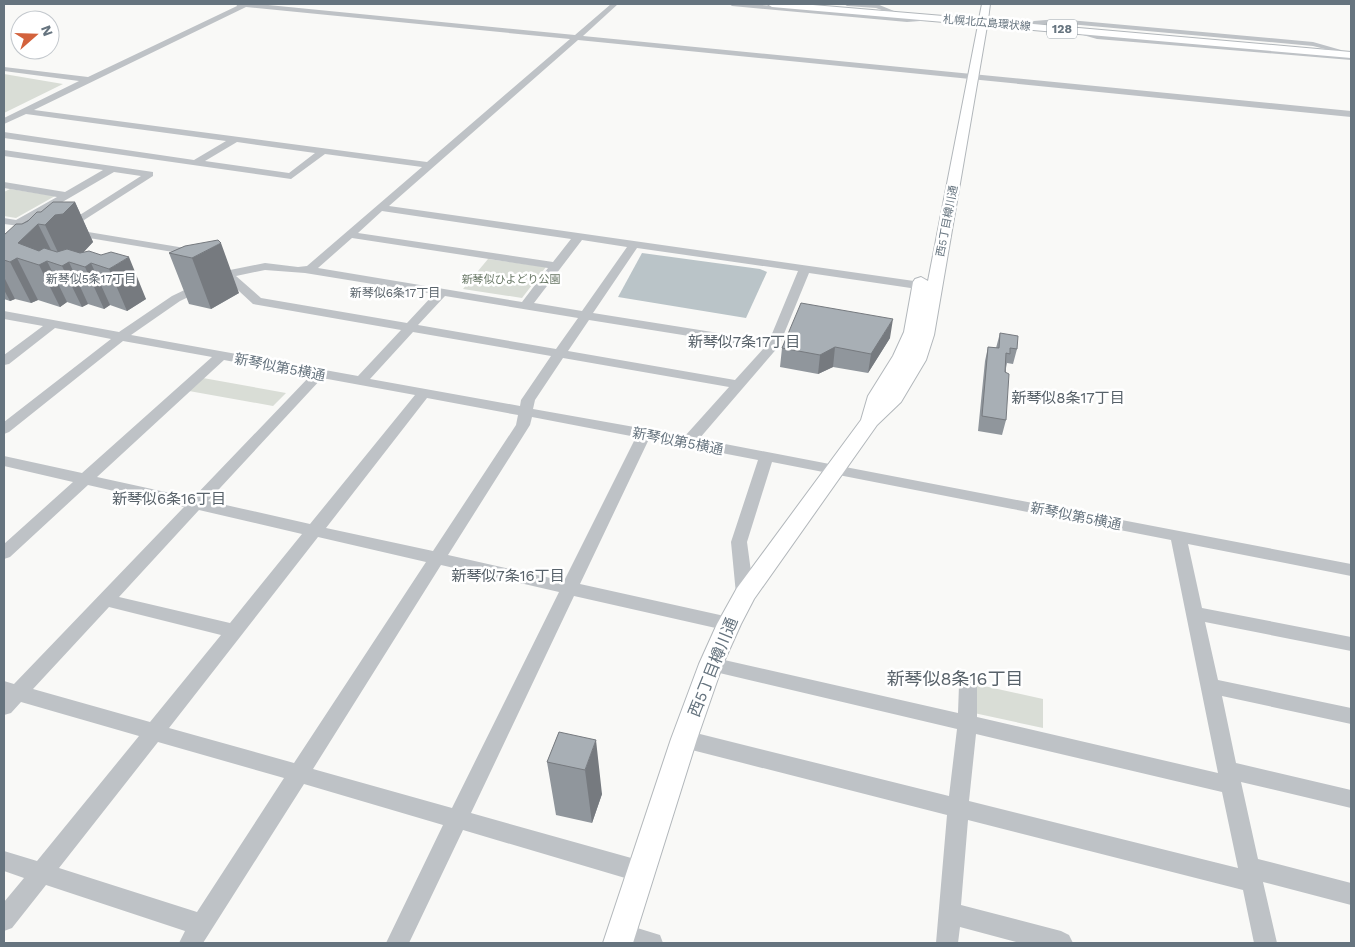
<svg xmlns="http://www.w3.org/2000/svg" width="1355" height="947" viewBox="0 0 1355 947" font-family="'Work Sans','Noto Sans JP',sans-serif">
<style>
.green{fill:#d9ddd6}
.water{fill:#bac4c8}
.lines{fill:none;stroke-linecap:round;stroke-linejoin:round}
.major-casing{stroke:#b2b7bb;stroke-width:2}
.minor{fill:#bec2c6;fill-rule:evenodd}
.major{fill:#fff;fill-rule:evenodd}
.wall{fill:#90969c}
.shaded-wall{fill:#767a7f}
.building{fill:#a8afb5;stroke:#767a7f}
.labels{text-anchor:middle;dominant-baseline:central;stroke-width:5;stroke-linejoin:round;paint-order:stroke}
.far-street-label{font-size:11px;fill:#66747f;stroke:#fff}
.far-park-label{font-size:11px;fill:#687765;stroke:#fff}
.shield{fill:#fff;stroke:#949ea5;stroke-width:1}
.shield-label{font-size:12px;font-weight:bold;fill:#66747f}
.far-neighbourhood-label{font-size:12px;fill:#58626a;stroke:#fff}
.street-label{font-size:14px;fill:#66747f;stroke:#fff}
.neighbourhood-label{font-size:15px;fill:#58626a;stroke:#fff}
.near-street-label{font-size:16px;fill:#66747f;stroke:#fff}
.near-neighbourhood-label{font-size:18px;fill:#58626a;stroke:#fff}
</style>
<rect width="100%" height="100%" fill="#f9f9f7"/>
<!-- green -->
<path class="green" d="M4,74l59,10 -59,29z
M10,189l45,7 -39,22 -12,-2v-24z
M488,259l58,8 -24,31 -59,-9z
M203,378l83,15 -13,13 -84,-15z
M975,684l68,15v29l-69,-15z"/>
<!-- water -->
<path class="water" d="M642,253l118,16 7,3 -21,46 -128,-21z"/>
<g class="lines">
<defs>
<path id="major" d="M767,4h34l178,15 3,-15h8l-2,16 363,32v6l-364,-32 -53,309 -8,25 -25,42 -24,23 -123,174 -13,25 -18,40 -26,75 -64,204h-30l68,-204 28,-75 18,-40 20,-36 124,-168 7,-24 25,-40 11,-24 9,-50 2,-3 6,-2 7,4 50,-256 -206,-18z"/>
</defs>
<!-- major casing -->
<use href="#major" class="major-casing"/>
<!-- minor -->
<path class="minor" d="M236,4h22l317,31 36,-31h7l-35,32 768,75v6l-773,-77 -189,166 546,78 2,3 -2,3 -4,1 -122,-18 -30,73 -80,93 652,125v12l-163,-32 14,64 149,29v14l-146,-29 13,58 133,28v16l-129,-28 14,67 115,27v18l-110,-26 17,77 93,24v22l-88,-23 14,61h-23l-11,-53 -275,-70 -7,85 100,26 8,4 4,8h-53l-60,-16 -2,16h-22l11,-128 -263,-67 -7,-3 -3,-6 3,-6 7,-3 265,66 8,-67 -246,-58 -6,-2 -3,-5 3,-5 6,-2 247,56 1,-28 2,-5 7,-3 7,3 2,5v32l241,56 -47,-233 -399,-78 -25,80 7,52 -3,5 -6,2 -6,-2 -3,-5 -5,-52 27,-82 -109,-21 -69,145 149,33 6,2 3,5 -3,5 -6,2 -155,-35 -103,217 171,48 8,3 3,8 -3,8 -8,3 -179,-53 -54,113h-23l57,-118 -139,-41 -101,159h-24l6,-12 -139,-46 -34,43 -8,3v-29l20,-24 -20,-7v-20l33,10 102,-125 -118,-34 -10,11 -7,2v-34l10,3 170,-177 -96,-22 -78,72 -6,2v-15l69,-62 -69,-16v-10l78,17 130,-116 -89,-16 -114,91 -5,2v-12l107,-83 -56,-11 -46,36 -5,1v-10l39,-29 -39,-7v-8l115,21 53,-36 48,-23 -6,-6 2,-2h8l6,5 35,-7 33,4 9,-1 115,-99 -97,-13 -34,25 -287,-41v-6l190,28 32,-19 -200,-27 -22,10v-6l75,-37 -75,-10v-4l84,10 149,-71zM246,7l324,32 -143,123 -393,-52zM237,142l78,11 -26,20 -84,-12zM382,211l189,28 -18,23 -195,-29zM352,238l196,30 -26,34 -204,-34zM582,240l45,7 -45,64 -48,-8zM637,248l161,23 -29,70 -176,-28zM265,270l40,3 129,21 -27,29 -146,-25 -25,-22zM226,279l27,25 148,26 -43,46 -227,-41 49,-34zM445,296l133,22 -22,31 -138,-24zM589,320l175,28 -29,32 -167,-29zM413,332l138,24 -30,44 -1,6 -150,-27zM563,358l166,29 -44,49 -152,-27 2,-9zM224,360l86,16 -117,122 -96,-21zM322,378l93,17 -105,129 -102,-23zM427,398l91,17 -2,10 -83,126 -107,-23zM532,417l104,20 -72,144 -116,-26 82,-130zM199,510l103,24 -72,89 -111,-26zM318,537l108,25 -132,201 -125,-35zM441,565l118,27 -107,216 -139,-39zM109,607l112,28 -71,87 -117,-33zM976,734l246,58 16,76 -269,-67zM158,742l126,36 -87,134 -138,-44z
M729,4h23l155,14 26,-2 4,2 -4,2 -26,2 -175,-16z
M844,4h33l17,7 -4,2 -14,-5 -29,-2z
M1058,19l255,23 28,8 -4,2 -24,-6 -255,-23 -24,2 -4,-2 4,-2z
M1076,29l22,6 253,21v4l-254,-21 -21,-6z
M4,150l149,22v4l-83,53 127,21 6,3 -6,3 -126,-21 -4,-1v-4l-6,-3 80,-51 -27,-4 -86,50 15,3 1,2 -1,2 -39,-5v-6l12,2 41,-23 -53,-9v-6l61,10 38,-22 -99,-14z
M621,923l39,12 3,8 -50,-1 -3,-8 3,-8z"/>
<!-- major -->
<use href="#major" class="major"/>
</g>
<!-- wall -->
<path class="wall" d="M75,202l18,40 -10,10 18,3 45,44 -19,12 -17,-6 -6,4 -16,-5 -6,3 -15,-5 -7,5 -22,-7 -7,3 -16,-4 -5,2 -6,-2v-64l37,-23z
M185,246l54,47 -28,16 -22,-5 -20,-51z
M1000,333l17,16 -4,15 -6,-1 -1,5v52l-4,15 -24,-4 7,-70 3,-14 8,1z
M890,338l-22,35 -35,-6 -15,7 -38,-7 2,-19z
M559,732l43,62 -10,29 -36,-8 -9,-53z"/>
<!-- shaded-wall -->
<path class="shaded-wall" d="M75,202l18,40 -11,12 -13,8 19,42 -6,3 -20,-41 2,-1 -19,-40 10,-10z
M38,224l20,40 -11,-3 20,41 -7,5 -21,-42 -21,-22z
M221,243l18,50 -28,16 -19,-51z
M129,257l17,42 -19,12 -18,-42z
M17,258l21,42 -7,3 -21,-41z
M91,263l19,42 -6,4 -19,-42z
M4,277l11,22 -5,2 -6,-11z
M893,319l-3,19 -22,35 3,-19z
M835,347l-2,20 -15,7 2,-19z
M596,740l6,54 -10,29 -7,-53z"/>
<!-- building -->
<path class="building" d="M53,202h22l-12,12 -8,1 -10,10 -7,-1 -20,19 21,8 5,-3 13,4 10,-3 13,4 9,-2 12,4 10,-3 18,5 -20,12 -18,-6 -6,4 -16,-5 -7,4 -15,-5 -8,4 -22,-7 -7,4 -6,-2v-25l12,-11h6l6,-3 9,-9h4z
M218,240l3,3 -29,15 -23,-5 16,-7z
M801,303l92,16 -22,35 -36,-7 -15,8 -38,-7z
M1000,333l18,3 -1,13 -7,-1v6l-4,-1 -1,19 4,2 -3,46 -24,-4 6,-69 11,1z
M559,732l37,8 -11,30 -38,-8z"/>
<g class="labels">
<!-- far-street labels -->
<g class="far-street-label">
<text transform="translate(987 23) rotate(5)">札幌北広島環状線</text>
<text transform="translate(947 221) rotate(-79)">西5丁目樽川通</text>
</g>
<!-- far-park labels -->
<g class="far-park-label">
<text x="511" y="279">新琴似ひよどり公園</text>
</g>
<!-- shield labels -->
<rect class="shield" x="1047" y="19.5" width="30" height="19" rx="4"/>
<g class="shield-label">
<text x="1062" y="29">128</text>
</g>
<!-- far-neighbourhood labels -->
<g class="far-neighbourhood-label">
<text x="91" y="279">新琴似5条17丁目</text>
<text x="395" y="293">新琴似6条17丁目</text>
</g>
<!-- street labels -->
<g class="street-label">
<text transform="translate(280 367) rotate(11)">新琴似第5横通</text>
<text transform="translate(678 441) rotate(11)">新琴似第5横通</text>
<text transform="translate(1076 516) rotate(11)">新琴似第5横通</text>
</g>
<!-- neighbourhood labels -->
<g class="neighbourhood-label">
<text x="744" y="342">新琴似7条17丁目</text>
<text x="1068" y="398">新琴似8条17丁目</text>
<text x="169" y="499">新琴似6条16丁目</text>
<text x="508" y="576">新琴似7条16丁目</text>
</g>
<!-- near-street labels -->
<g class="near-street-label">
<text transform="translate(713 667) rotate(-68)">西5丁目樽川通</text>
</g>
<!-- near-neighbourhood labels -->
<g class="near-neighbourhood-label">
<text x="955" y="678">新琴似8条16丁目</text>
</g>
</g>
<!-- border -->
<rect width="1355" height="947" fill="none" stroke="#66747f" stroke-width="10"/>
<!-- north arrow -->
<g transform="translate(35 35) rotate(70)"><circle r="24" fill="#ffffff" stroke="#c2c7cc"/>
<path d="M0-4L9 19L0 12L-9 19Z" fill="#d3623c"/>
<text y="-8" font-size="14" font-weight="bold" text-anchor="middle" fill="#66747f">N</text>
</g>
</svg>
